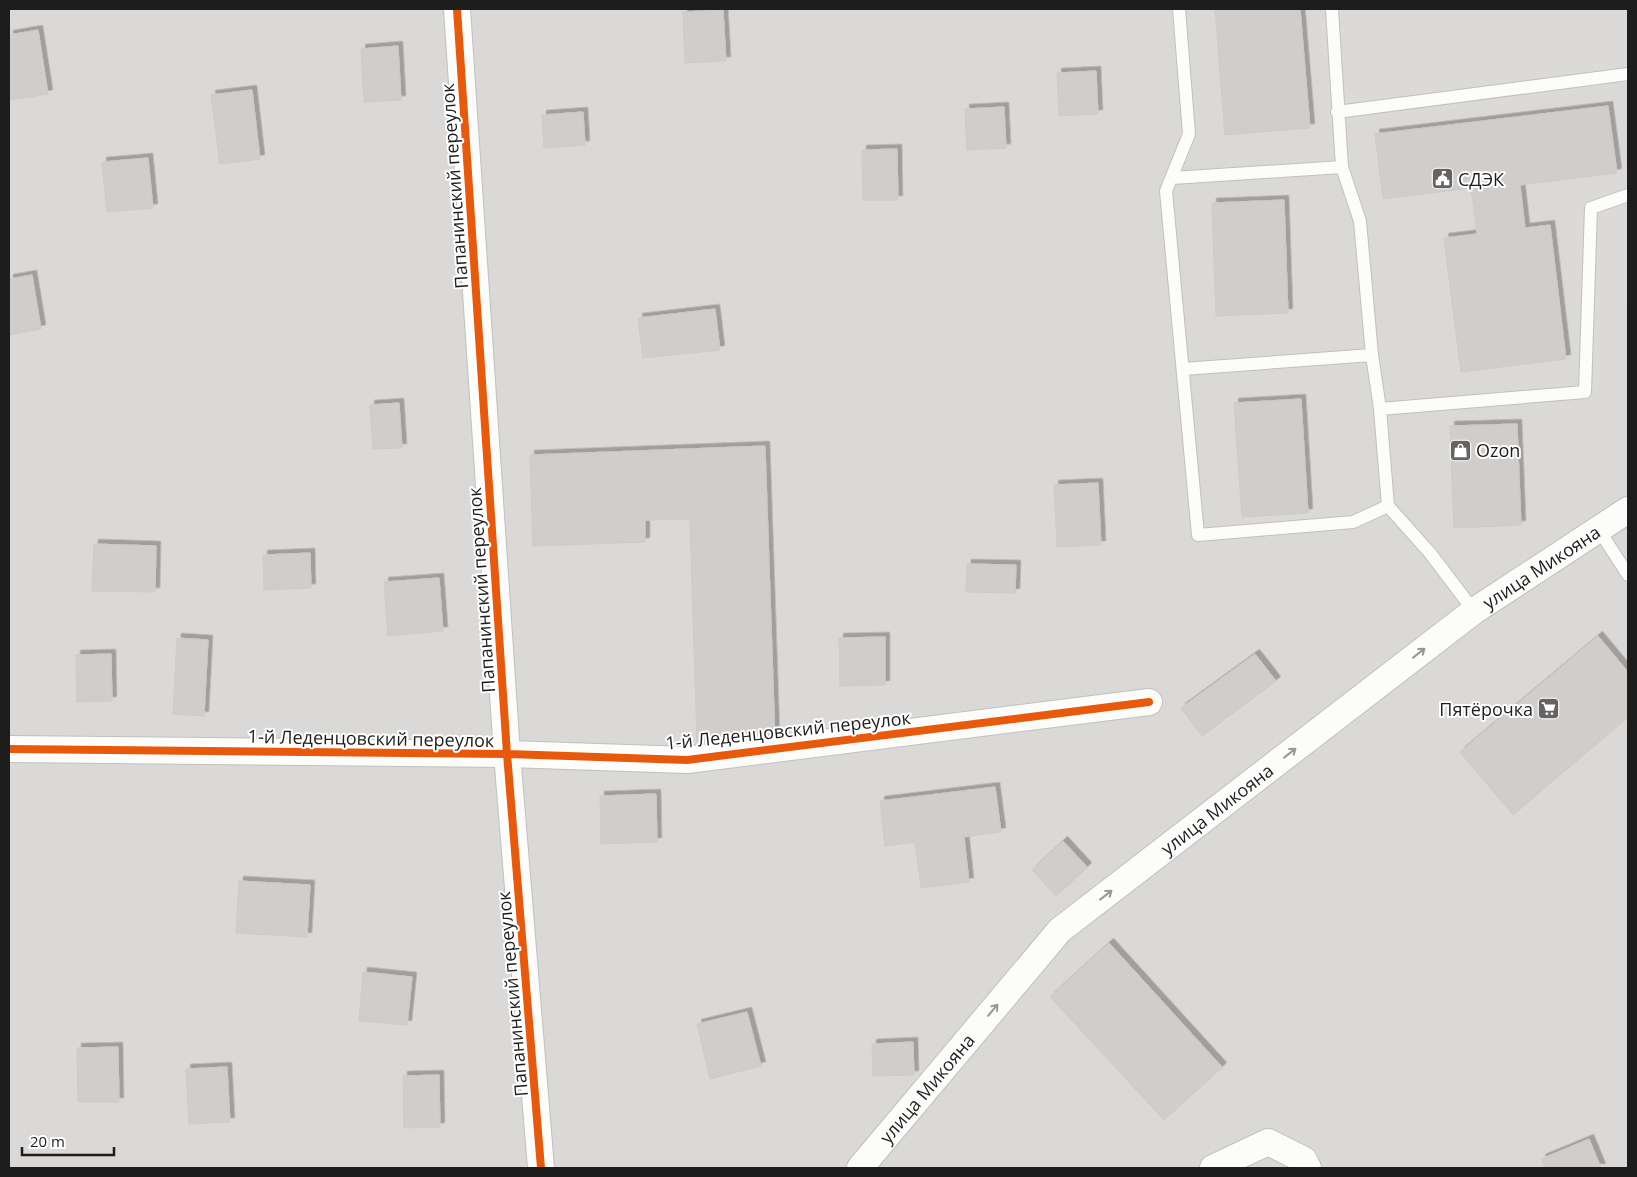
<svg xmlns="http://www.w3.org/2000/svg" width="1637" height="1177" viewBox="0 0 1637 1177" font-family="'Open Sans',sans-serif">
<style>
.residential{fill:#dad9d7}
.parking{fill:#dbdad9}
.building{fill:#d0cdcb;stroke:#cecac7;filter:url(#shadow)}
.lines{fill:none;stroke-linecap:round;stroke-linejoin:round}
.service-casing{stroke:#c1c0be;stroke-width:14}
.minor-casing{stroke:#c1c0be;stroke-width:28}
.service{stroke:#fcfcfb;stroke-width:12}
.minor{stroke:#fcfcfb;stroke-width:26}
.cycleway-casing{stroke:#fff;stroke-width:11}
.cycleway{stroke:#e8590c;stroke-width:8}
.oneway{stroke:#989897}
.labels{text-anchor:middle;dominant-baseline:central;stroke-width:4;stroke-linejoin:round;paint-order:stroke}
.poi-label{font-size:18px;fill:#1d1d1d;stroke:#fff;text-anchor:start}
.street-label{font-size:18px;fill:#1d1d1d;stroke:#fff}
</style>
<defs>
<filter id="shadow"><feDropShadow dx="4.5" dy="-4.5" stdDeviation="0" flood-color="#0004"/></filter>
</defs>
<rect width="100%" height="100%" fill="#ebe9e6"/>
<!-- residential -->
<path class="residential" d="M9,9h1619v1159h-1619z"/>
<!-- parking -->
<path class="parking" d="M1319,9h309v77l-303,39z
M1628,172v118l-40,138 -52,14 -2,-71 40,-5 -16,-173 61,-13z"/>
<!-- building -->
<path class="building" d="M1215,9h85l10,119 -85,7z
M723,10l3,51 -41,2 -2,-51z
M38,30l10,64 -39,6v-65z
M398,46l3,54 -37,2 -3,-53z
M1096,71l2,43 -39,2 -2,-43z
M252,90l8,69 -40,5 -9,-69z
M1608,106l9,67 -97,12 5,43 25,-3 16,134 -105,13 -17,-134 33,-4 -6,-46 -88,11 -8,-65z
M1004,107l2,41 -39,2 -2,-41z
M583,112l2,33 -41,3 -2,-33z
M897,149l1,51h-35l-1,-50z
M148,158l5,50 -46,4 -5,-50z
M1284,200l4,113 -72,3 -4,-113z
M32,275l9,54 -32,6v-56z
M715,309l5,41 -77,8 -5,-40z
M1301,399l7,114 -66,4 -8,-114z
M399,403l3,45 -29,1 -3,-44z
M1517,424l4,101 -67,3 -4,-102z
M765,446l10,294 -78,2 -7,-223 -45,1v22l-112,4 -3,-91z
M1098,483l3,62 -44,2 -3,-62z
M94,544l62,2 -1,46 -63,-1z
M310,553l1,35 -47,2 -1,-35z
M967,564l49,1 -1,28 -49,-1z
M439,578l4,53 -55,5 -4,-54z
M1598,636l30,36v45l-115,98 -53,-63z
M885,637v48l-45,1 -1,-48z
M177,638l31,2 -4,76 -31,-2z
M111,654l1,47 -35,1 -1,-47z
M1255,654l21,27 -74,55 -21,-28z
M995,787l6,45 -37,5 5,45 -48,6 -6,-46 -30,4 -5,-45z
M656,794l1,48 -56,2 -1,-48z
M1063,841l24,26 -31,29 -24,-26z
M239,881l71,4 -3,52 -71,-4z
M1109,943l113,124 -58,53 -114,-123z
M363,972l49,5 -5,48 -48,-4z
M747,1012l14,54 -51,13 -13,-55z
M913,1042l1,33 -41,1 -1,-32z
M118,1047l1,55h-41l-1,-54z
M227,1067l3,55 -41,2 -3,-55z
M439,1075l1,52 -36,1 -1,-52z
M1589,1139l12,29h-56l-4,-9z"/>
<g class="lines">
<defs>
<path id="service" d="M1179,9l10,125 -23,57 32,344 155,-13 35,-16 42,47 44,58
M1332,9l10,158 18,54 12,134 8,54 8,97
M1337,112l291,-38
M1172,178l170,-11
M1183,369l189,-14
M1380,409l205,-17 6,-184 37,-13
M1599,530l29,45"/>
<g id="minor">
<path d="M457,9l50,745 34,414"/>
<path d="M9,749l498,5 180,6 462,-58"/>
<path id="s1" d="M860,1168l200,-238 414,-319 154,-101"/>
<path d="M1213,1168l55,-26 36,18 4,8"/>
</g>
</defs>
<!-- service casing -->
<use href="#service" class="service-casing"/>
<!-- minor casing -->
<use href="#minor" class="minor-casing"/>
<!-- service -->
<use href="#service" class="service"/>
<!-- minor -->
<use href="#minor" class="minor"/>
<defs>
<path id="cycleway" d="M457,9l50,745 34,414
M9,749l498,5 180,6 462,-58"/>
</defs>
<!-- cycleway casing -->
<use href="#cycleway" class="cycleway-casing"/>
<!-- cycleway -->
<use href="#cycleway" class="cycleway"/>
</g>
<!-- one-way arrows -->
<defs><path id="oneway-shaft" d="M-6 0H5M1.5-3L5.5 0L1.5 3" fill="none" stroke-width="1.6" stroke-linecap="round" stroke-linejoin="round" transform="scale(1.25)"/></defs>
<g class="oneway">
<use href="#oneway-shaft" transform="translate(1419 653) rotate(-38)"/>
<use href="#oneway-shaft" transform="translate(1290 753) rotate(-38)"/>
<use href="#oneway-shaft" transform="translate(1106 895) rotate(-38)"/>
<use href="#oneway-shaft" transform="translate(993 1010) rotate(-50)"/>
</g>
<!-- icons -->
<defs>
<symbol id="civic-square" viewBox="-11 -11 22 22"><rect x="-9" y="-9" width="18" height="18" rx="4" fill="#656463" stroke="#fff"/><path d="M-.6-6.5H3V-4.5H.6V-3L4-1V1h2V6H-6V1h2V-1L-.6-3ZM-1.2 2.5V6h2.4V2.5Z" fill="#fff"/></symbol>
<symbol id="shop-square" viewBox="-11 -11 22 22"><rect x="-9" y="-9" width="18" height="18" rx="4" fill="#656463" stroke="#fff"/><path d="M-5-2.5h2.3a2.7 3.5 0 0 1 5.4 0H5L5.5 6h-11ZM-1.5-2.5h3a1.5 2.3 0 0 0-3 0Z" fill="#fff"/></symbol>
<symbol id="supermarket-square" viewBox="-11 -11 22 22"><rect x="-9" y="-9" width="18" height="18" rx="4" fill="#656463" stroke="#fff"/><path d="M-6-5.5h2.5l.6 2H6L4.5 2H-2.5L-4.4-4H-6ZM-1.5 3.2a1.3 1.3 0 1 0 .1 0ZM3 3.2a1.3 1.3 0 1 0 .1 0Z" fill="#fff"/></symbol>
</defs>
<g fill-rule="evenodd">
<use href="#civic-square" x="1430" y="166" width="25" height="25"/>
<use href="#shop-square" x="1448" y="438" width="25" height="25"/>
<use href="#supermarket-square" x="1536" y="696" width="25" height="25"/>
</g>
<g class="labels">
<!-- poi labels -->
<g class="poi-label">
<text x="1458" y="179">СДЭК</text>
<text x="1476" y="450">Ozon</text>
<text x="1533" y="709" text-anchor="end">Пятёрочка</text>
</g>
<!-- street labels -->
<g class="street-label">
<text transform="translate(454 186) rotate(-94)">Папанинский переулок</text>
<text stroke="none"><textPath href="#s1" startOffset="914">улица Микояна</textPath></text>
<text transform="translate(481 590) rotate(-94)">Папанинский переулок</text>
<text transform="translate(788 730) rotate(-6)">1-й Леденцовский переулок</text>
<text transform="translate(371 738) rotate(1)">1-й Леденцовский переулок</text>
<text stroke="none"><textPath href="#s1" startOffset="509">улица Микояна</textPath></text>
<text transform="translate(512 994) rotate(-95)">Папанинский переулок</text>
<text stroke="none"><textPath href="#s1" startOffset="104">улица Микояна</textPath></text>
</g>
</g>
<!-- border -->
<rect width="1637" height="1177" fill="none" stroke="#1d1d1d" stroke-width="20"/>
<!-- scale -->
<path d="M22 1147v8h92v-8" fill="none" stroke="#1d1d1d" stroke-width="2.5"/>
<text x="30" y="1147" font-size="15" fill="#1d1d1d" stroke="#ffffff" stroke-width="4" paint-order="stroke">20 m</text>
</svg>
